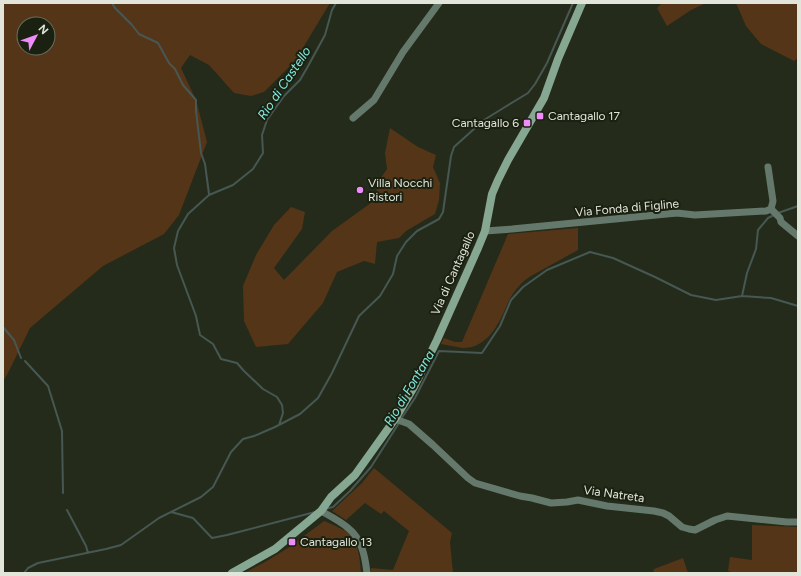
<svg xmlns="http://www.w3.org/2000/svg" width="801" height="576" viewBox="0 0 801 576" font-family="Figtree,sans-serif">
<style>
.green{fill:#553517;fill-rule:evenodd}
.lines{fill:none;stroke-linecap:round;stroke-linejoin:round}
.stream{stroke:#475753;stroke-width:2}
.street{stroke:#64796c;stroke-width:7}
.secondary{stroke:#86a792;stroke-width:8}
.poi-dot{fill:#ed8cfa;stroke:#1b2110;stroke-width:1.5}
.labels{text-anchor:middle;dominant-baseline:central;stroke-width:4;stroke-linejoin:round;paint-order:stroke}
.poi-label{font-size:12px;fill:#e1e5da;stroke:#1b2110;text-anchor:start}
.street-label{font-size:12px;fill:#e1e5da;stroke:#1b2110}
.water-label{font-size:13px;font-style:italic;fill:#83ece6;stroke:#1b2110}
</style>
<rect width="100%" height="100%" fill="#242b1a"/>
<!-- green -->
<path class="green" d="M3,3h327l-35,58 -31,31 -13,4 -17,-3 -25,-28 -19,-10 -9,13 15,32 11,42 -28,73 -15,19 -61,32 -73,62 -23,47 -4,6zM24,24h24v24h-24z
M662,3h44l-15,7 -24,16 -10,-18z
M736,3h62v55l-4,3 -33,-17 -15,-18z
M390,128l28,19 18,8 -3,12 7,16 -1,17 -4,14 -29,17 -7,7 -22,4 -2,22 -11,-3 -27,11 -14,31 -35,41 -32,3 -12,-26 -1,-35 13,-31 18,-30 17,-18 14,5 -3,17 -28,39 10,12 48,-49 43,-31 3,-18 9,-13 -2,-16z
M578,228v22c-13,7 -25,14 -38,21 -7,4 -15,8 -20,14 -8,8 -12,17 -16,27 -8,17 -19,36 -41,36 -7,-1 -15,-3 -22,-4l3,-6 11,4h7l46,-108z
M374,468l78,65 -2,9 3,31h-82v-5l22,2 16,-39 -25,-20 -3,3 -16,-11 -19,17 -14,-9 30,-28z
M324,521c7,3 23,9 28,15 7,11 8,25 9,37h-117l21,-11 23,-14z
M752,525l46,2v46h-64l-6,-2 2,-14 22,3z
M683,558l5,15h-35l1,-4z"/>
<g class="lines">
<!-- stream -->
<path class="stream" d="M112,3l3,5 17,17 7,9 19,9 11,20 6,6 8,16 13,15v11l5,42 4,11 4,30
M778,213l20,-7
M742,296l5,-23 9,-24 2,-19 10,-12 6,-3
M3,327l11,13 7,18
M25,361l23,25 14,45 1,62
M401,419l14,-21 24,-47 43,2 18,-27 11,-26 12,-13 24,-17 43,-18 23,6 42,19 36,18 25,5 26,-4 29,2 27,8
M279,425l4,-12 -1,-8 -5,-8 -14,-8 -19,-18 -7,-8 -16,-4 -8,-15 -13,-9 -4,-19 -19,-51 -3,-17 4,-17 10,-17 21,-19 24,-10 20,-16 10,-16 -1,-18 5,-15 17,-24 16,-16 7,-12 18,-33 7,-25 4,-7
M325,509l8,-2 17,-16 21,-24 28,-44
M67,510l19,36 2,7
M171,512l22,6 19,20 15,-3 88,-23
M24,573l4,-5 10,-5 68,-14 15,-4 38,-27 42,-21 12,-10 18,-35 12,-13 11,-3 21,-9 25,-13 18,-16 14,-25 27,-57 21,-20 13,-22 4,-18 9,-14 11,-11 22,-12 4,-7 8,-56 3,-9 30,-27 21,-13 23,-14 7,-9 12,-21 26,-60"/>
<!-- street -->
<path class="street" d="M353,118l21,-18 29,-48 36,-49
M768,167l5,34 -2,8
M771,209l9,9 1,4 17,14
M485,231l27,-2 165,-16 18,2 71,-4 5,-2
M395,419l14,5 24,21 35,33 7,5 45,13 12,2 19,5 16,-1 11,-2 29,6 47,5 9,2 6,3 13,11 7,2 6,1 20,-10 12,-4 60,6h11
M321,511c9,5 19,10 27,17 14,11 17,28 19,45"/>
<!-- secondary -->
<path class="secondary" d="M232,573l43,-24 46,-38 10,-14 24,-22 40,-56 19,-32 23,-47 41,-92 7,-17 7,-37 6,-14 10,-20 36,-62 14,-39 24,-56"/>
</g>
<!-- markers -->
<g class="poi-dot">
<rect x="536" y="112" width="8" height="8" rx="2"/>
<rect x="523" y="119" width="8" height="8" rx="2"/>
<circle cx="360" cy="190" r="4"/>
<rect x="288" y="538" width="8" height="8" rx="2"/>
</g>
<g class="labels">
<!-- poi labels -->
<g class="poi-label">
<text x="548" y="116">Cantagallo 17</text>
<text x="519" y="123" text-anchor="end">Cantagallo 6</text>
<text x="368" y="183">Villa Nocchi<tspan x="368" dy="14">Ristori</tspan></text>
<text x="300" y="542">Cantagallo 13</text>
</g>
<!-- street labels -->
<g class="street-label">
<text transform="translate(627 208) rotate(-5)">Via Fonda di Figline</text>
<text transform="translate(453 273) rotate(-66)">Via di Cantagallo</text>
<text transform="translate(614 494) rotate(8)">Via Natreta</text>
</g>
<!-- water labels -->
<g class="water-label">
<text transform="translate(284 83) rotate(-56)">Rio di Castello</text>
<text transform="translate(409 388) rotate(-59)">Rio di Fontana</text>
</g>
</g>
<!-- border -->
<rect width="801" height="576" fill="none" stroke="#e1e5da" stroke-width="8"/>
<!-- north arrow -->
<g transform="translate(36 36) rotate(49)"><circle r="19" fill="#1b2110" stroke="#6a6f61"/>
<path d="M0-3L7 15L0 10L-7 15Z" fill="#ed8cfa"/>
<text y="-6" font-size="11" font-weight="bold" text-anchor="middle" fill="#e1e5da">N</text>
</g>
</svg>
